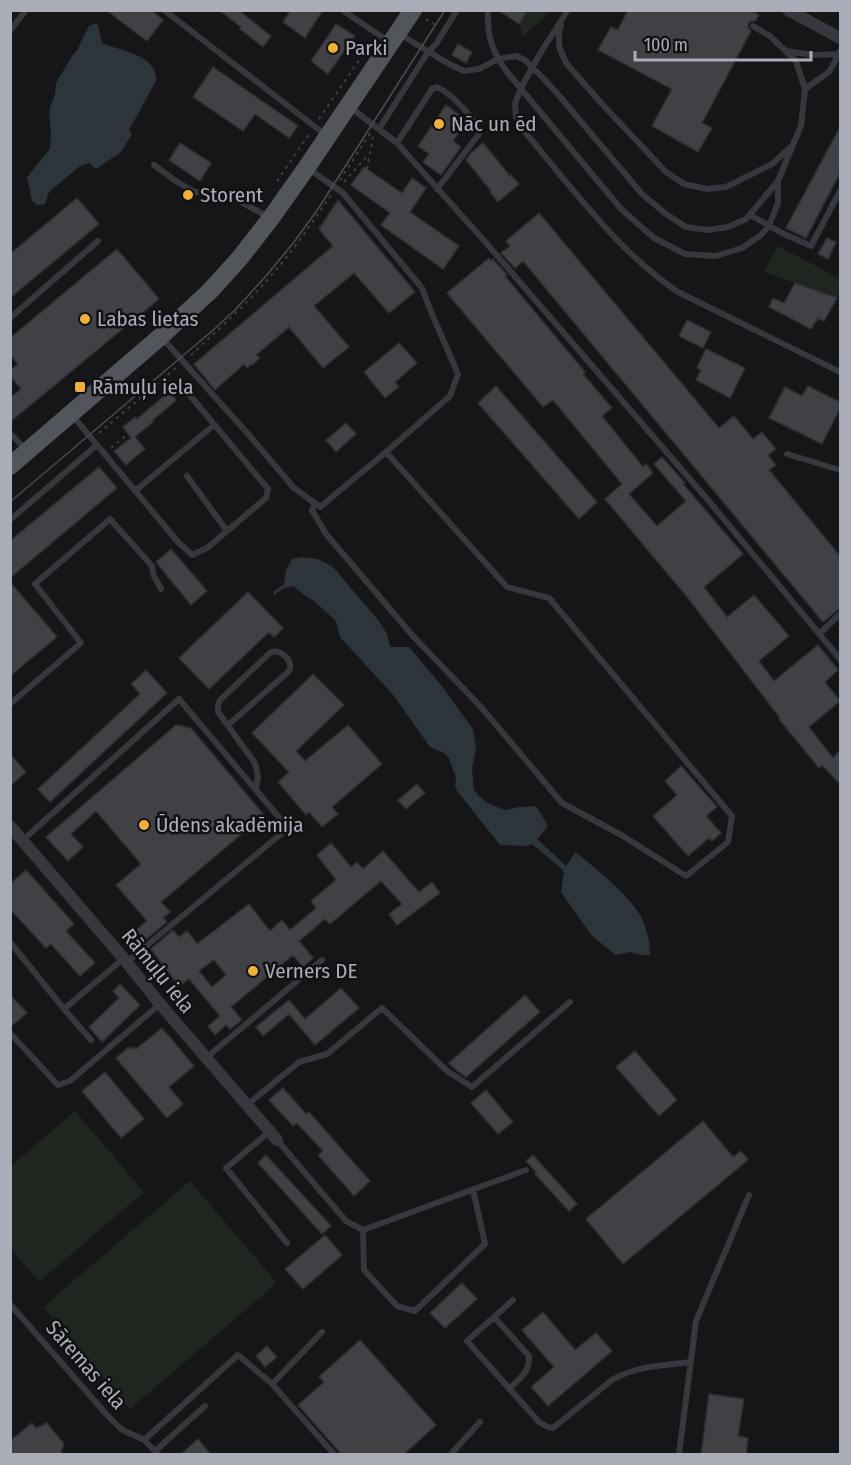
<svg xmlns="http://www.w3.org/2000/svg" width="851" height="1465" viewBox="0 0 851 1465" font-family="'Fira Sans Condensed',sans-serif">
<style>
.green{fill:#1e261f}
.water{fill:#2c353c}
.building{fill:#404145;stroke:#303034;stroke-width:1.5;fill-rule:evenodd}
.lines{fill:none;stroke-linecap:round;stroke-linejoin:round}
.path{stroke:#3d3f44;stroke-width:2;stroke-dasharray:3 4.5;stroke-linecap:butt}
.lane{stroke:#37383d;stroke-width:6}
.street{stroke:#37383d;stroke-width:12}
.primary{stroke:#53555c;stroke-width:18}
.tram{stroke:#4a4c52;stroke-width:1.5}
.poi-dot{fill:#f2b134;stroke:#111113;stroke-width:2}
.labels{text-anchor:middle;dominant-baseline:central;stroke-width:5;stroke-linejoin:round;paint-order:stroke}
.poi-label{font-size:21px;fill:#a8adb8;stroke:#111113;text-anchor:start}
.street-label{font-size:21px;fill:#a8adb8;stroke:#111113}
</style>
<rect width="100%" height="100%" fill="#161618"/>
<!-- green -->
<path class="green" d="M528,11h22l-9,10 -18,15 -4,-12z
M778,246l59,31 3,-7v21l-3,7 -73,-26z
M75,1111l69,81 -105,90 -28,-33v-83z
M190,1181l87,102 -147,126 -87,-102z"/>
<!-- water -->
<path class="water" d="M97,23l5,20c18,8 57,12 54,38l-27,49 3,4 -11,18 -25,17 -7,-6 -9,3 -31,26 -4,12 -8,1 -5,-4 -5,-24 23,-28 1,-16 -2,-20 2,-9 4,-10 1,-11 16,-27 5,-6 12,-24z
M302,557l16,2 15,8 46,54 8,13 3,13h19l35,42 29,40 3,18 -4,22 2,21 6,7 7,6 18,7 14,-3 17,-1 12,20 -11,13 29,27 10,-14c20,17 51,41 64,63 7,12 10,27 10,40h-9l-11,-3 -14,3 -24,-19 -31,-44 3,-20 -3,-4 -29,-24 -6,2 -26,-1 -43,-54 -2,-6 1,-7 -7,-20 -5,-5 -14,-6 -36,-51 -54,-59 -4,-16 -22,-20 -7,-4 -14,-11 -9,2 -10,7 -1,-3 11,-8 2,-14 6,-11z"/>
<!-- building -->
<path class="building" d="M106,10h45l12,10 -16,21z
M219,10h19l33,26 -8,11 -23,-18 1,-2z
M291,10h32l-18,28 -22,-16z
M498,10h30l-9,14z
M628,10h122l9,5 -4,6h-4l-3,3v4l3,3 -49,92 10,5 -14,24 -46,-26 20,-37 -74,-39 13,-23 7,3z
M336,24l19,12 -27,38 -17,-13z
M458,44l14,8 -6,11 -14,-8z
M213,67l85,59 -9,12 -34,-24 -12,17 -50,-34z
M446,105l21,16 -14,20 8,6 -20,28 -18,-13 6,-8 -11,-8z
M840,127v46l-34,65 -20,-10z
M180,143l31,20 -11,18 -31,-21z
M483,143l27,33 1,-1 8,9 -21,18 -8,-10 1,-1 -25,-31 5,-7z
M364,167l38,26 10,-15 14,10 -16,24 49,34 -16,23 -62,-44 9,-12 -39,-28z
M77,198l22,26 -89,74v-44z
M338,200l77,92 -26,21 -35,-40 -40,33 35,41 -26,21 -34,-41 -33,28 4,3 -8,7 -1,-1 -4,4 -3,-4 -29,26 -21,-26 139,-118 -14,-17z
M539,213l180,215 15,-12 19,23 9,-7 14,17 -8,6 8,10 -7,5 71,86v52l-17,14 -300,-361 -8,7 -14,-15 9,-7 -4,-5z
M827,238l9,4 -8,17 -10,-5z
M117,249l42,50 -149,123v-24l11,-9 -11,-13v-6l8,-6 -8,-9v-17z
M489,258l2,3 2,-2 14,16 -2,1 80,96 -2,2 29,34 -10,8 41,51 3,-3 7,9 -24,21 28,32 29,-25 -32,-37 8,-7 23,26 -2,1 60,70 -39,33 23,30 27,-22 35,41 -30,25 15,20 44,-36 20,25 -13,12 15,19 -31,26 24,31 7,-8v34l-18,-19 -3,3 -40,-49 1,-1 -92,-120 -83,-99 17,-15 -69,-84 -10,7 -96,-114z
M795,283l42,15 -13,23 -6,-3 -7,11 -42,-22 4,-9 11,5z
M687,320l24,12 -8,16 -24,-12z
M399,343l18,20 -22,19 4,5 -14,11 -21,-26z
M706,349l39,19 -15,30 -34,-18 5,-10 -4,-2z
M496,386l101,116 -18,17 -101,-116z
M808,386l32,16v6l-18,36 -53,-26 16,-31 17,9z
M170,391l6,9 -23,20 1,1 -19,16 10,12 -19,16 -12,-14 17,-13 -8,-11 12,-10 2,2z
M346,423l10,11 -20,18 -10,-12z
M99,467l18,21 -107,90v-37z
M171,549l36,42 -16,14 -35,-43z
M10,582l47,55 -47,39z
M248,592l35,36 -9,9 -5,-5 -60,57 -30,-31z
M146,670l21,23 -117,109 -12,-13 102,-95 -9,-10z
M313,674l31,31 -48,46 9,10 43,-36 34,39 -50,43 6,7 -16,13 -13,-15 -3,3 -28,-33 11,-10 -37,-39z
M176,725l15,3 73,87 -103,87 9,10 -7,6 4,4 -23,19 -8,-11 11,-9 -31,-36 25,-21 -45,-53 -25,23 12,13 -15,14 -22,-24z
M10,754l16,18 -16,14z
M681,766l36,41 -11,9 15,17 -9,8 -3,-3 -21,18 -35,-40 24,-21 -12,-14z
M417,784l8,9 -19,16 -8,-9z
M331,843l20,24 6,-5 6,7 20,-18 36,41 13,-10 8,11 -43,32 -8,-11 13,-10 -21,-23 -51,43 -5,-5 -26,22 14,17 -10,9 -10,-12 -62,52 11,13 -12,9 -4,-4 -11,10 -7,-9 12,-10 -31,-37 -10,7 -28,-37 22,-19 6,7 8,-6 10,13 52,-40 21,27 12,-11 8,10 26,-22 -5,-7 25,-21 -19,-25zM214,960l12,15 -14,12 -13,-16z
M26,870l48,54 -8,7 29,32 -15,13 -29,-32 -5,4 -36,-39v-25z
M120,984l20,21 -38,37 -13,-15 30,-29 -6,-7z
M341,988l18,20 -44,37 -26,-31 -26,22 -7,-9 33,-27 16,19z
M10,995l17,18 -17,14z
M525,995l15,17 -74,65 -10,-7 -7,-7z
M162,1028l32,38 -25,21 14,17 -16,14 -51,-60 13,-11 3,2 2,-2 2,2z
M635,1051l42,49 -18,16 -43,-49z
M105,1072l39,47 -23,19 -39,-47z
M283,1088l23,26 3,-2 61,69 -16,15 -36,-41 5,-4 -26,-28 -4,3 -24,-26z
M486,1090l27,32 -15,12 -27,-31z
M703,1121l30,36 8,-6 7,9 -125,104 -37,-45z
M266,1155l65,71 -9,8 -64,-71z
M533,1155l44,49 -8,7 -34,-37 2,-1 -11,-12z
M325,1235l17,20 -39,34 -18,-20z
M462,1283l15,16 -32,29 -15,-15z
M543,1312l32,38 21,-17 16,18 -64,55 -17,-19 23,-20 -32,-37z
M360,1340l76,85 -33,30h-61l-44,-50 26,-23 -5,-5z
M267,1346l10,11 -12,10 -9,-11z
M709,1394l35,5 -6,37 10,2 -2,17h-45z
M32,1423l4,5 11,-5 17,21 -4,11h-50v-14z
M198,1439l13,16h-31z"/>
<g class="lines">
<!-- path -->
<path class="path" d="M426,19l11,7
M319,119l54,-79
M367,169l6,-32
M340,180l31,-48
M277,181l32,-47
M344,182l24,-27
M191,355c29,-27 59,-54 85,-85 20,-23 37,-49 55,-75
M99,433l78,-66
M111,448l17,-14"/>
<!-- lane -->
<path class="lane" d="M164,10l163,126
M346,10l-1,2 43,29
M488,10c-1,27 4,41 19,62l114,137 33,29 31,16 31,2 26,-8 19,-13 8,-9 9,-23v-22
M568,10l-27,42 -20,36 -6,16 1,12 7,14c47,55 95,122 155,162l162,80
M561,25l-2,7v11l1,6 6,14 36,41 64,68 18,12 23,5 19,-2 46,-23 19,-17
M10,31l16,-21
M398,33l51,31 15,7 15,-2 19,-10 18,-3 9,4 20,20 17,19 80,95 24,20 20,13 22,3 20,-3 18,-8 32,-38 23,-55 4,-37 -9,-28 -26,-25 -17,-10
M786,51l28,4 25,-1 1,-3
M805,89l24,-17 10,-18
M351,108l46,35 90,101 221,256 132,159
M379,129l49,-77 8,-8 20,-32
M397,143l35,-54 5,-2c14,6 40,33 42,47l-42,55
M154,165l23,17 18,10h28l47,26
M750,215l32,18 29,13 29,-55
M10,318l88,-77
M163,339l86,96 45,53 26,19 66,-55 64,-56 8,-22 -26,-60 -10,-26 -79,-95 -34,-24
M72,415l106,127 14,13 15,-7 59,-50 2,-9 -80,-96
M10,433l15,16
M787,454l53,16
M187,476l40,55
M135,491l79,-66
M315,503l-3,7 14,24 87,102 68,71 81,96 61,33 63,40 42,-34 4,-26 -183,-218 -42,-11 -121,-135
M10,520l87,-75
M819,634l21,-20
M10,704l71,-61 -46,-59 75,-65 42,47 1,8 8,15
M228,725l61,-54c5,-10 -7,-22 -18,-19l-51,48 -2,6v6l37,51 3,13 -2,13
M23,840l156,-141 109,129 -161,134
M10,942l54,67 27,31
M64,1009l59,-50
M10,1033l48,52 12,-4 90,-77
M206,1058l116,-98
M247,1105l52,-43 28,-8 55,-46 65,63 25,16 98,-85
M269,1132l-43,36 61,75
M277,1140l69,81 17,9 163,-60
M363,1230l1,40 33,36 18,5 70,-67 -12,-55
M10,1304l97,111 14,14 23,11 14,14
M494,1317l19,-17
M272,1384l50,-52
M509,1389c11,-11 21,-17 20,-33l-35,-39 -27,24 72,81 9,5 5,1 59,-48c24,-14 52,-15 79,-18
M144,1440l94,-85 34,29 62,70
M155,1451l50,-45
M451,1454l29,-32
M679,1454l17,-133 53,-126"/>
<!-- street -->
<path class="street" d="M788,10l52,28
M10,826l114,133 36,45 117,136"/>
<!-- primary -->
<path class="primary" d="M10,466l150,-129 50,-46 29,-32 32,-41 36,-51 106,-157"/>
<!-- tram -->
<path class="tram" d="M10,502l202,-171 22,-20 32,-35 28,-34 24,-33 127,-199"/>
</g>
<!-- markers -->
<g class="poi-dot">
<circle cx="333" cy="48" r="6"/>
<circle cx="439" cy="124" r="6"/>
<circle cx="188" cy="195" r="6"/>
<circle cx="85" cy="319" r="6"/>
<rect x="74" y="381" width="12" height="12" rx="3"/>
<circle cx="144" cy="825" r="6"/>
<circle cx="253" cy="971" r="6"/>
</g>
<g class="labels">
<!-- poi labels -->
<g class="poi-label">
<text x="345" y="48">Parki</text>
<text x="451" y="124">Nāc un ēd</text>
<text x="200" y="195">Storent</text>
<text x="97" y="319">Labas lietas</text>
<text x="92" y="387">Rāmuļu iela</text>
<text x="156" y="825">Ūdens akadēmija</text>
<text x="265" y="971">Verners DE</text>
</g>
<!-- street labels -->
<g class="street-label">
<text transform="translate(158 971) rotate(51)">Rāmuļu iela</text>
<text transform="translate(86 1365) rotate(49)">Sāremas iela</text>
</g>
</g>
<!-- border -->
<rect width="851" height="1465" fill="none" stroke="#a8adb8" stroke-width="24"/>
<!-- scale -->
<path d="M635 51v9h176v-9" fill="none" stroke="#a8adb8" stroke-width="3"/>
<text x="644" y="51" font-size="18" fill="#a8adb8" stroke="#111113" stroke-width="4.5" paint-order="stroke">100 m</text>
</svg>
